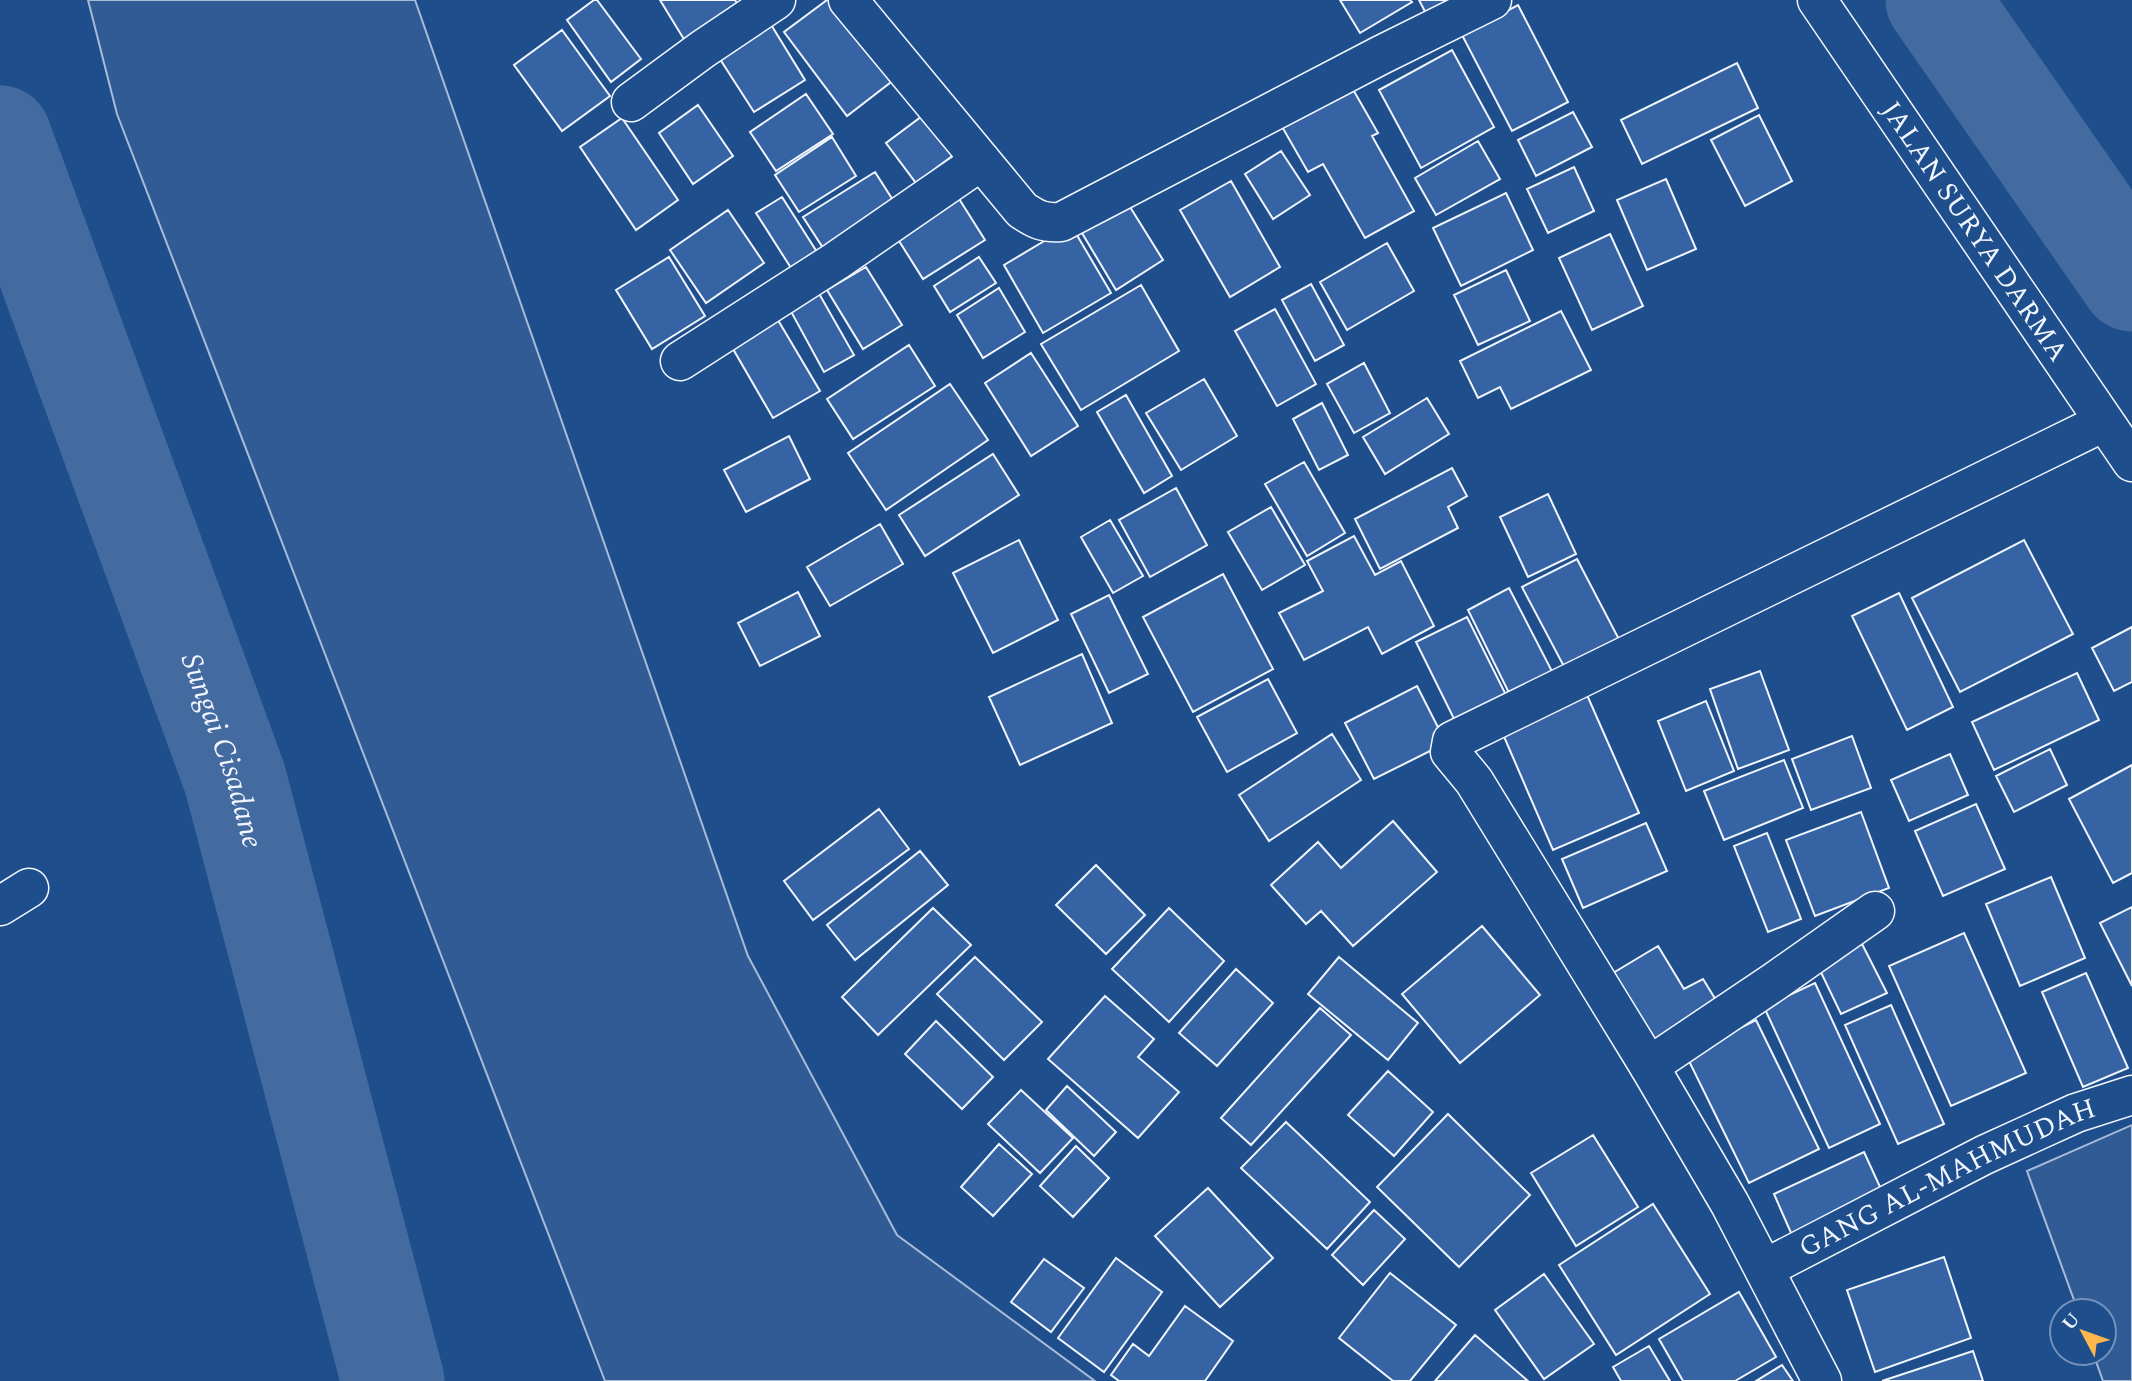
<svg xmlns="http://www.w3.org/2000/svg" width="2132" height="1381" viewBox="0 0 2132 1381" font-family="Spectral,serif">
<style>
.built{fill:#305b95;stroke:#a8bbd7;stroke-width:2}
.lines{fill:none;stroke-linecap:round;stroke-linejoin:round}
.river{stroke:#446ba0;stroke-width:103}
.building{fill:#3563a3;stroke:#f2f6ff;stroke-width:2}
.minor-casing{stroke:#f2f6ff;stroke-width:41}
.primary-casing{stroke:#f2f6ff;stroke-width:41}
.minor{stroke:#1f4e8c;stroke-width:38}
.primary{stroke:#1f4e8c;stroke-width:38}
.labels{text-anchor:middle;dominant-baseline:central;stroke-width:5;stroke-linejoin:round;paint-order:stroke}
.street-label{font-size:28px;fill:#f2f6ff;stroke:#1f4e8c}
.water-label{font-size:30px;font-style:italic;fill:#f2f6ff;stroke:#1f4e8c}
</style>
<rect width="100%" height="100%" fill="#1f4e8c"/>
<!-- built -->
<path class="built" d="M88,0h327l333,956 149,279 198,146h-490l-488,-1267z
M2132,1125v256h-29l-10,-28h11v-42h-26l-51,-140z"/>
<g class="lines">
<!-- river -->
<g class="river">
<path d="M1937,0l195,280"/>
<path id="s1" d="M0,137l235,642 158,602"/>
</g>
</g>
<!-- building -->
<path class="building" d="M594,0h3l44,59 -30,23 -44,-62z
M660,0h75l5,8 -55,33z
M827,0h9l59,79 -48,37 -63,-84z
M1340,0h70l2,2 -52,31z
M1419,0h59l-46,25z
M1518,5l50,97 -56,29 -50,-96z
M770,23l35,57 -51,32 -36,-56z
M562,30l48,66 -48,35 -48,-66z
M1452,50l42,77 -73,41 -42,-78z
M1737,63l21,45 -116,56 -21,-44z
M1351,86l27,47 -6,3 42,75 -49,27 -42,-74 -15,8 -27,-47z
M806,94l27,40 -57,37 -26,-39z
M698,105l35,51 -40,28 -34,-51z
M933,108l30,40 -47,35 -30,-40z
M1573,112l19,35 -56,29 -18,-36z
M1759,115l33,66 -47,25 -34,-66z
M622,118l56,82 -42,30 -56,-83z
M832,137l24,39 -57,36 -24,-37z
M1478,141l22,38 -64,36 -21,-37z
M1281,151l29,44 -37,24 -28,-45z
M1574,167l20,44 -46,22 -21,-44z
M875,172l23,36 -71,46 -24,-37z
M1666,179l30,70 -49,21 -30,-70z
M1231,181l49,86 -50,30 -50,-87z
M1506,193l27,57 -72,36 -28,-58z
M956,194l29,46 -62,39 -29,-46z
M1122,194l41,66 -47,30 -40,-67z
M782,197l35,55 -26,16 -35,-55z
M728,210l36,53 -58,40 -36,-53z
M1071,225l40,68 -68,40 -39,-68z
M1610,234l33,72 -51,24 -33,-72z
M1387,243l27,48 -67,39 -27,-48z
M669,257l36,59 -53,33 -36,-59z
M979,257l17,26 -46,29 -16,-26z
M866,267l36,58 -39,24 -36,-59z
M1506,270l24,51 -52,24 -24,-50z
M1311,284l33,61 -29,16 -33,-61z
M1141,285l38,66 -98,59 -40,-66z
M999,288l26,44 -42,26 -26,-43z
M817,290l37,65 -30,17 -36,-66z
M1275,309l41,75 -39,22 -42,-75z
M1561,311l30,59 -80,39 -11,-22 -22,11 -18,-37z
M775,315l45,76 -47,27 -44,-76z
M909,345l26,41 -82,53 -26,-40z
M1031,353l47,73 -47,30 -46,-73z
M1364,363l26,50 -36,20 -27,-49z
M1204,379l33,57 -56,34 -35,-57z
M950,384l38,56 -102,70 -38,-57z
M1126,395l46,81 -28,17 -47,-81z
M1427,398l22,36 -64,40 -22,-37z
M1322,403l26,52 -29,15 -26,-51z
M789,436l21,43 -64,33 -22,-42z
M993,454l26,41 -94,61 -26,-41z
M1304,462l41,71 -38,23 -42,-72z
M1452,468l15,28 -19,11 10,21 -78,41 -25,-50z
M1176,488l31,57 -57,32 -31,-57z
M1548,494l28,60 -48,23 -28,-60z
M1271,507l34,58 -43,25 -34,-58z
M1110,520l33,56 -30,17 -32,-56z
M880,524l23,40 -73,42 -23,-39z
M1354,536l21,39 26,-14 33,65 -52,28 -14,-27 -64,33 -25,-47 44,-22 -16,-30z
M1019,540l39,80 -65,33 -40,-80z
M2024,540l49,94 -113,58 -48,-94z
M1577,559l46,88 -54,29 -47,-89z
M1223,574l50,95 -80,43 -50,-95z
M1509,588l48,93 -43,22 -46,-93z
M798,592l22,44 -60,30 -22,-43z
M1899,593l54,114 -46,23 -55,-114z
M1109,595l39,79 -39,19 -38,-79z
M1467,617l44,88 -51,26 -44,-89z
M2132,627v55l-18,9 -22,-43z
M1082,654l30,69 -92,42 -31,-68z
M1760,671l29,79 -51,19 -28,-80z
M2077,673l22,47 -105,50 -22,-48z
M1268,679l29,54 -70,39 -30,-55z
M1417,686l29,57 -72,36 -29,-56z
M1587,695l52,118 -86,37 -51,-118z
M1706,701l28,70 -48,20 -28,-70z
M1332,734l29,46 -92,61 -30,-46z
M1852,736l19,52 -60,22 -19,-51z
M2050,749l17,36 -53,27 -18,-36z
M1950,754l18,41 -59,26 -18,-41z
M1784,760l19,48 -79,32 -20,-49z
M2132,765v108l-19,10 -44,-84z
M1976,804l29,65 -62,27 -28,-65z
M879,809l30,40 -96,71 -29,-39z
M1861,812l28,76 -74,28 -29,-76z
M1393,821l44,51 -84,74 -32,-35 -15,13 -35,-39 47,-43 23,26z
M1646,823l21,48 -84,37 -21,-49z
M1767,833l34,86 -33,13 -34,-86z
M920,851l28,34 -93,75 -28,-35z
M1096,865l49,50 -39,39 -50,-49z
M2051,877l34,81 -65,28 -34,-82z
M2132,907v79l-32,-63z
M933,908l38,37 -93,90 -36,-38z
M1169,908l55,53 -55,61 -57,-53z
M1482,926l58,69 -80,68 -58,-69z
M1964,933l62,140 -75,33 -62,-140z
M1860,940l27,53 -46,21 -25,-52z
M1658,946l26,43 19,-10 16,26 -64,49 -47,-78z
M975,957l67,65 -38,38 -67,-66z
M1339,957l79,66 -30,37 -80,-66z
M1236,969l37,34 -56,63 -38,-33z
M2086,973l42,95 -45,19 -41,-95z
M1815,983l65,141 -51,24 -65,-141z
M1105,996l49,43 -16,18 41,35 -41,46 -90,-79z
M1891,1005l53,119 -46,20 -53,-119z
M1320,1008l31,27 -100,110 -30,-27z
M1756,1020l63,129 -70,34 -63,-128z
M936,1021l57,56 -31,32 -57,-55z
M1388,1071l45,41 -39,44 -46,-41z
M1067,1086l49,46 -22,24 -48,-46z
M1021,1090l52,48 -33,35 -52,-49z
M1448,1114l82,81 -71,72 -82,-80z
M1286,1122l84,80 -43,47 -86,-81z
M1593,1135l45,72 -62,39 -45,-73z
M999,1144l33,30 -39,42 -32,-29z
M1076,1146l33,32 -36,39 -33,-31z
M1864,1152l22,48 -91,42 -21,-48z
M1208,1188l65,70 -53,49 -65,-71z
M1653,1204l57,90 -94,61 -57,-90z
M1374,1210l31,29 -42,46 -31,-30z
M1944,1257l27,81 -96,34 -28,-82z
M1116,1258l46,34 -58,80 -46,-34z
M1044,1259l40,29 -33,44 -40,-30z
M1390,1273l66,52 -46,56h-17l-54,-43z
M1544,1274l50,70 -50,35 -49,-69z
M1739,1292l37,65 -41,24h-52l-24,-42z
M1185,1306l48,35 -28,40h-86l-8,-6 22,-31 16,12z
M1475,1335l53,46h-93z
M1649,1346l21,35h-49l-8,-14z
M1973,1351l10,30h-101z
M1782,1365l11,16h-37z"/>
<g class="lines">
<defs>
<g id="minor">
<path d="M848,0l174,210c15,10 21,13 39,12l320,-167 111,-55"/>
<path d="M631,102l72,-53 73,-49"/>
<path d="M680,361l156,-100 145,-100"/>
<path d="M0,906l29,-18"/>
<path d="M1649,1066l125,-84 101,-71"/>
<path id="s2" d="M1764,1269l220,-114 92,-42 56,-18"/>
<path d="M1822,1381l-92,-177 -81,-138 -175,-285 -24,-29 2,-11 652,-319"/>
</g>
<g id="primary">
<path id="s3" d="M1817,0l315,462"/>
</g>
</defs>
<!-- minor casing -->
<use href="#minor" class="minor-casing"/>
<!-- primary casing -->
<use href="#primary" class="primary-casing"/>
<!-- minor -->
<use href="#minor" class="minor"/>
<!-- primary -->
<use href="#primary" class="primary"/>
</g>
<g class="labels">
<!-- street labels -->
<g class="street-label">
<text stroke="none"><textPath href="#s3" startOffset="280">JALAN SURYA DARMA</textPath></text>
<text stroke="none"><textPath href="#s2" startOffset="205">GANG AL-MAHMUDAH</textPath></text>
</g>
<!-- water labels -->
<g class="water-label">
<text stroke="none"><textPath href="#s1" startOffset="653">Sungai Cisadane</textPath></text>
</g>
</g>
<!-- north arrow -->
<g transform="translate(2083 1332) rotate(311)"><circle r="33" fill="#1f4e8c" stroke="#7391ba" stroke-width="2"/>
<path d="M0-5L12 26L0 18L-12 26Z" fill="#ffb74d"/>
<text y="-10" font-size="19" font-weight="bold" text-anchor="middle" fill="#f2f6ff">U</text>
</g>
</svg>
